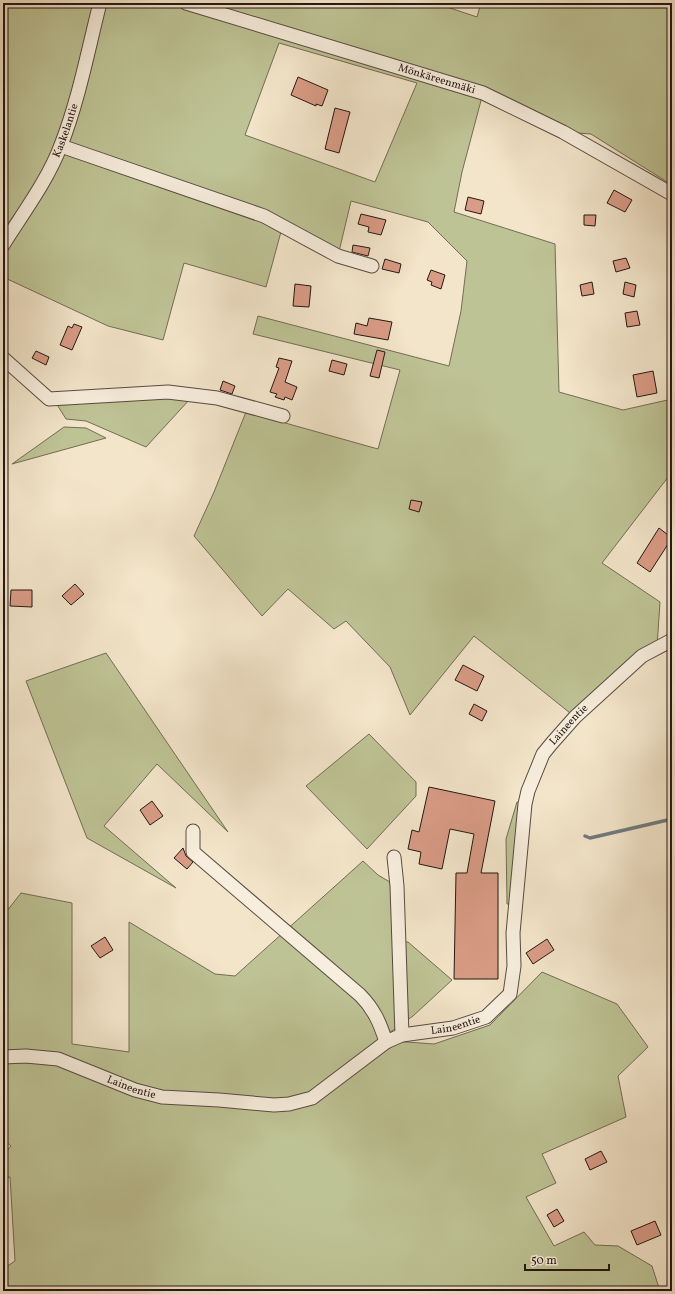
<svg xmlns="http://www.w3.org/2000/svg" width="675" height="1294" viewBox="0 0 675 1294" font-family="Vollkorn,serif">
<style>
.green{fill:#bec395;stroke:#726d54;fill-rule:evenodd}
.lines{fill:none;stroke-linecap:round;stroke-linejoin:round}
.stream{stroke:#6f7a7c;stroke-width:3.5}
.building{fill:#d99c86;stroke:#251713}
.minor-casing{stroke:#584a41;stroke-width:15}
.minor{stroke:#f7eedd;stroke-width:13}
.labels{text-anchor:middle;dominant-baseline:central;stroke-width:4;stroke-linejoin:round;paint-order:stroke}
.street-label{font-size:11px;fill:#251713;stroke:#f7eedd}
</style>
<rect width="100%" height="100%" fill="#f3e5ca"/>
<filter id="stains"><feTurbulence type="fractalNoise" baseFrequency=".005" numOctaves="4"/><feColorMatrix values="0 0 0 0 .2 0 0 0 0 .09 0 0 0 0 .02 0 0 0 .5 -.17"/></filter>
<radialGradient id="worn" r=".72"><stop offset=".6" stop-color="#630" stop-opacity="0"/><stop offset="1" stop-color="#630" stop-opacity=".3"/></radialGradient>
<!-- green -->
<path class="green" d="M3,3h432l42,14 4,-14h191v182l-81,-51 -28,-2 -80,-39 -21,79 -8,40 101,32 4,148 64,18 49,-11v73l-70,91 58,39 -3,45 -82,70 -101,-81 -64,79 -20,-48 -44,-46 -12,8 -46,-40 -26,27 -68,-80 20,-44 32,-80 132,37 22,-79 -147,-36 5,-18 191,50 12,-55 6,-50 -39,-39 -77,-21 -13,55 -56,-29 -221,-81 -58,99zM279,43l138,40 -42,99 -130,-47z
M63,149l219,79 -16,59 -82,-24 -21,77 -55,-14 -105,-49v-21z
M168,396l22,3 -44,48 -60,-26 -20,-2 -10,-16z
M64,427l22,1 20,10 -94,26z
M106,653l122,179 -71,-68 -53,62 72,62 -89,-50 -61,-157z
M369,734l47,48v14l-49,53 -61,-63z
M517,802l8,2 -7,100h-11l-1,-65z
M363,861l15,14 17,10 -1,57h14l44,38 -39,36 -34,24 55,4 56,-19 52,-53 75,32 31,43 -30,29 8,41 -84,37 14,29 -30,14 28,49 30,-14 11,13 23,1 34,20 8,25h-657v-22l12,-8 -5,-84 -7,1v-23l8,-9 -8,-7v-223l18,-23 51,10v141l57,8v-130l86,52 20,2z"/>
<g class="lines">
<!-- stream -->
<path class="stream" d="M585,836l5,2 82,-19"/>
</g>
<!-- building -->
<path class="building" d="M298,77l30,13 -6,16 -6,-2v2l-25,-11z
M335,108l15,4 -11,41 -14,-4z
M614,190l18,10 -7,12 -18,-9z
M468,197l16,4 -3,13 -16,-4z
M361,214l25,6 -5,15 -13,-3 1,-5 -11,-3z
M584,215h12l-1,11 -11,-1z
M353,245l17,3 -2,8 -16,-4z
M626,258l4,10 -14,4 -3,-11z
M385,259l16,5 -2,9 -17,-4z
M431,270l14,5 -4,14 -10,-4 1,-3 -5,-2z
M592,282l2,12 -12,2 -2,-11z
M625,282l11,3 -2,12 -11,-3z
M295,284l16,2 -2,21 -16,-1z
M637,311l3,14 -13,2 -2,-14z
M369,318l23,4 -4,18 -34,-6 2,-11 11,3z
M74,324l8,3 -10,23 -12,-5 8,-19 4,2z
M377,350l8,2 -6,26 -9,-2z
M36,351l13,6 -3,8 -14,-7z
M279,358l13,3 -7,21 12,5 -5,13 -7,-3 -1,3 -9,-3 2,-3 -7,-2 9,-24 -3,-1z
M332,360l15,4 -3,11 -15,-4z
M653,371l4,22 -20,4 -4,-22z
M223,381l12,5 -3,8 -12,-4z
M411,500l11,2 -3,10 -10,-3z
M659,528l13,10 -22,34 -13,-9z
M75,584l9,10 -13,11 -9,-9z
M11,590h21v17l-22,-1z
M463,665l21,11 -7,15 -22,-11z
M474,704l13,7 -5,10 -13,-7z
M429,787l66,14 -14,72h17v106h-44l2,-106h11l7,-39 -24,-5 -8,40 -23,-5 2,-12 -13,-3 4,-19 7,2z
M152,801l11,15 -13,9 -10,-15z
M183,848l3,8 7,6 -6,7 -13,-11z
M105,937l8,13 -13,8 -9,-12z
M547,939l7,11 -21,14 -7,-11z
M601,1151l6,11 -17,8 -5,-11z
M557,1209l7,12 -10,6 -7,-12z
M655,1221l6,14 -24,10 -6,-14z"/>
<g class="lines">
<defs>
<g id="minor">
<path id="s1" d="M186,3l297,90 80,39 109,62"/>
<path d="M61,146l203,70 74,40 34,10"/>
<path id="s2" d="M3,245c20,-32 45,-65 58,-100 18,-46 27,-95 39,-142"/>
<path d="M3,358l46,41 119,-7 49,6 66,18"/>
<path d="M193,831v21l167,143c14,14 20,28 26,47"/>
<path d="M394,857l3,29 5,149"/>
<path id="s3" d="M3,1057l23,-1 32,3 77,31 27,7 57,3 55,5 15,-1 23,-6 74,-56 16,-7 51,-7 33,-11 24,-23 4,-28 -1,-33 12,-129 3,-13 15,-37 9,-11 23,-26 67,-61 30,-16"/>
</g>
</defs>
<!-- minor casing -->
<use href="#minor" class="minor-casing"/>
<!-- minor -->
<use href="#minor" class="minor"/>
</g>
<g class="labels">
<!-- street labels -->
<g class="street-label">
<text stroke="none"><textPath href="#s1" startOffset="262">Mönkäreenmäki</textPath></text>
<text stroke="none"><textPath href="#s2" startOffset="131">Kaskelantie</textPath></text>
<text stroke="none"><textPath href="#s3" startOffset="830">Laineentie</textPath></text>
<text stroke="none"><textPath href="#s3" startOffset="482">Laineentie</textPath></text>
<text stroke="none"><textPath href="#s3" startOffset="134">Laineentie</textPath></text>
</g>
</g>
<!-- margin -->
<rect width="675" height="1294" fill="none" stroke="#f3e5ca" stroke-width="16"/>
<rect x="4" y="4" width="667" height="1286" fill="none" stroke="#251713" stroke-width="2"/>
<rect x="8" y="8" width="659" height="1278" fill="none" stroke="#251713"/>
<!-- scale -->
<path d="M525 1264v6h84v-6" fill="none" stroke="#251713" stroke-width="2"/>
<text x="531" y="1264" font-size="12" fill="#251713" stroke="#f7eedd" stroke-width="3" paint-order="stroke">50 m</text>
<rect width="100%" height="100%" filter="url(#stains)"/>
<rect width="100%" height="100%" fill="url(#worn)"/>
</svg>
